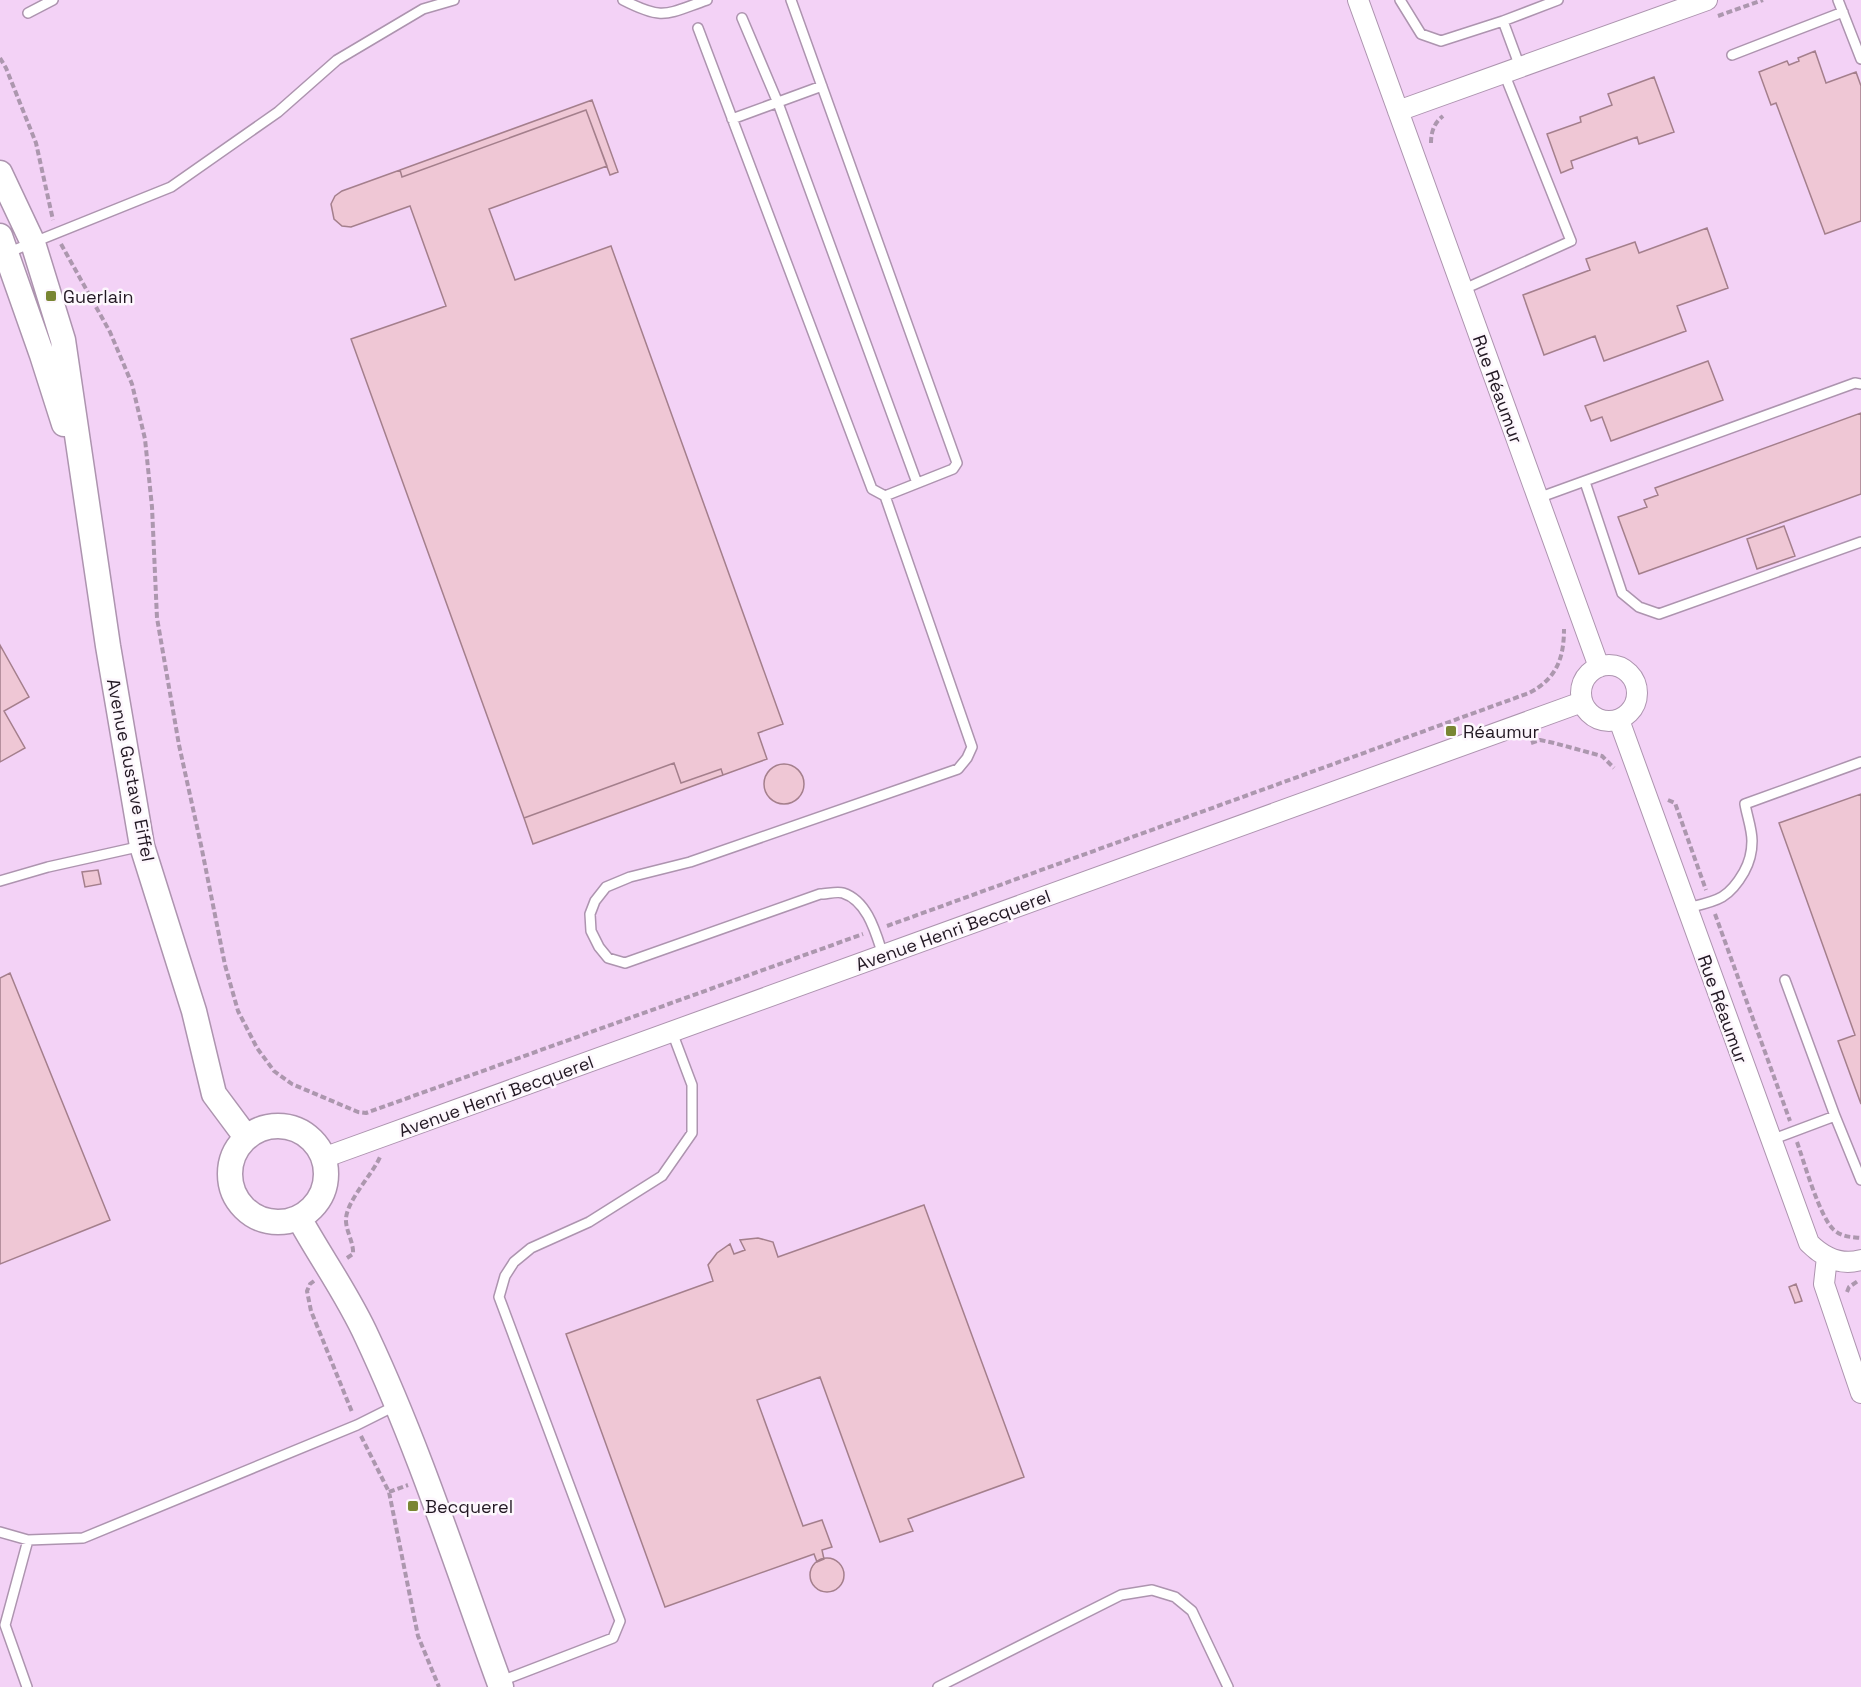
<svg xmlns="http://www.w3.org/2000/svg" width="1861" height="1687" viewBox="0 0 1861 1687" font-family="'Space Grotesk',sans-serif">
<style>
.built{fill:#f3d2f6}
.building{fill:#efc7d5;stroke:#a47f8c;stroke-width:1.5}
.lines{fill:none;stroke-linecap:round;stroke-linejoin:round}
.service-casing{stroke:#ad94af;stroke-width:12}
.minor-casing{stroke:#ad94af;stroke-width:22}
.tertiary-casing{stroke:#ad94af;stroke-width:27}
.path{stroke:#ac97ae;stroke-width:4;stroke-dasharray:6 3;stroke-linecap:butt}
.service{stroke:#fff;stroke-width:9}
.minor{stroke:#fff;stroke-width:20}
.tertiary{stroke:#fff;stroke-width:24}
.poi-dot{fill:#798633;stroke:#fdf7fd;stroke-width:2}
.labels{text-anchor:middle;dominant-baseline:central;stroke-width:5;stroke-linejoin:round;paint-order:stroke}
.poi-label{font-size:18px;fill:#221823;stroke:#fdf7fd;text-anchor:start}
.street-label{font-size:18px;fill:#221823;stroke:#fdf7fd}
</style>
<rect width="100%" height="100%" fill="#fde1ff"/>
<!-- built -->
<path class="built" d="M0,0h1861v1687h-1861z"/>
<!-- building -->
<path class="building" d="M1815,51l11,32 30,-11 5,14v135l-36,13 -49,-131 -5,2 -12,-33 28,-11 2,4 10,-4 -1,-3z
M1654,77l20,55 -35,12 -2,-7 -66,24 2,7 -12,5 -14,-39 34,-12 -1,-5 32,-12 -4,-11z
M592,100l26,72 -8,3 -24,-65 -184,67 -2,-7z
M586,110l21,56 -118,43 26,71 96,-34 172,478 -25,9 9,26 -44,16 -2,-6 -40,14 -7,-20 -150,55 -173,-479 95,-33 -36,-100 -59,21 -9,-1 -8,-7 -3,-15 4,-8 7,-5 58,-21 2,7z
M1707,228l21,60 -51,18 9,25 -82,30 -9,-25 -51,19 -21,-60 67,-25 -4,-11 49,-17 4,11z
M1708,361l15,39 -112,41 -9,-24 -11,4 -6,-15z
M1861,413v81l-222,80 -21,-57 29,-10 -3,-7 14,-5 -3,-7z
M1784,526l11,30 -38,13 -10,-30z
M0,645l29,52 -25,14 21,37 -25,14z
M674,763l7,20 40,-14 2,6 -190,69 -9,-26z
M764 784a20 20 0 1 1 40 0a20 20 0 1 1-40 0Z
M1861,794v310l-23,-63 17,-6 -76,-212z
M98,870l3,14 -16,3 -3,-15z
M10,973l100,247 -110,44v-286z
M924,1205l100,272 -116,42 5,12 -33,11 -60,-165 -63,23 46,126 19,-6 10,27 -10,3 2,9 -7,3 -3,-8 -149,53 -99,-273 147,-53 -5,-16 9,-12 13,-9 4,10 11,-4 -5,-10 18,-2 15,4 5,15z
M1796,1284l6,17 -7,2 -6,-16z
M810 1575a17 17 0 1 1 34 0a17 17 0 1 1-34 0Z"/>
<g class="lines">
<defs>
<path id="service" d="M623,0c41,21 43,14 84,0
M791,0l166,463 -4,6 -68,27
M1400,0l21,34 20,7 62,-20
M1838,0l23,59
M28,13l25,-13
M742,18l36,85 139,380
M698,28l174,461 13,7 87,251 -5,11 -9,11 -268,93 -60,15 -24,10 -11,14 -5,13 1,17 8,16 9,11 17,5 195,-69c7,0 17,-3 23,-1 25,8 33,41 40,62
M1732,55l111,-43
M1520,67l-17,-46 55,-21
M732,119l90,-33
M7,253l164,-66 107,-75 59,-52 86,-51 31,-9
M1462,290l109,-49 -67,-168
M1585,482l37,111 17,14 20,7 202,-72
M1538,498l317,-115 6,1
M0,881l48,-14 94,-21
M1687,908c29,-7 41,-8 57,-36 5,-9 8,-20 8,-31 0,-12 -5,-25 -7,-37l116,-42
M1785,980l50,136
M1771,1140l64,-24 26,64
M0,1532l28,8 55,-2 274,-113 38,-19
M501,1681l112,-43 7,-17 -121,-324 6,-21 9,-14 17,-14 58,-26 73,-46 30,-43v-48l-20,-53
M27,1687l-22,-62 23,-85
M938,1687l183,-92 31,-5 23,7 17,14 36,76"/>
<path id="minor" d="M1358,0l241,667
M1398,111l309,-111
M1581 693a28 28 0 1 1 56 0a28 28 0 1 1-56 0Z
M1619,720l190,523c14,14 31,23 52,17
M323,1158l1259,-456
M1827,1257l-3,27 37,109"/>
<path id="tertiary" d="M0,173l33,70 30,97 45,306 34,200 52,165 20,83 32,43
M0,236l42,119 22,69
M230 1174a48 48 0 1 1 96 0a48 48 0 1 1-96 0Z
M299,1218c22,40 49,77 68,119 53,113 91,233 134,350"/>
</defs>
<!-- service casing -->
<use href="#service" class="service-casing"/>
<!-- minor casing -->
<use href="#minor" class="minor-casing"/>
<!-- tertiary casing -->
<use href="#tertiary" class="tertiary-casing"/>
<!-- path -->
<path class="path" d="M1718,16l45,-16
M0,58l6,10 30,75 17,77
M1431,143c0,-11 3,-20 12,-27
M61,244l49,88 22,52 13,55 7,68 5,111 22,127 22,100 24,120 13,46 19,37 17,23 18,13 66,28 8,1 497,-179
M1531,743l9,-3 14,3 48,13 12,12
M1668,800l7,3 31,87
M1715,914l75,207
M887,926l642,-233c27,-14 35,-34 35,-64
M1797,1142c7,20 23,76 37,88 8,7 17,7 27,8
M347,1258l6,-4c1,-12 -8,-24 -7,-36 2,-19 26,-43 34,-61
M314,1281l-4,3 -3,7 4,20 41,101
M1847,1292l2,-5 9,-6
M361,1436l28,56 29,144 21,51
M389,1492l19,-7"/>
<!-- service -->
<use href="#service" class="service"/>
<!-- minor -->
<use href="#minor" class="minor"/>
<!-- tertiary -->
<use href="#tertiary" class="tertiary"/>
</g>
<!-- markers -->
<g class="poi-dot">
<rect x="45" y="290" width="12" height="12" rx="3"/>
<rect x="1445" y="725" width="12" height="12" rx="3"/>
<rect x="407" y="1500" width="12" height="12" rx="3"/>
</g>
<g class="labels">
<!-- poi labels -->
<g class="poi-label">
<text x="63" y="296">Guerlain</text>
<text x="1463" y="731">Réaumur</text>
<text x="425" y="1506">Becquerel</text>
</g>
<!-- street labels -->
<g class="street-label">
<text transform="translate(1498 389) rotate(70)">Rue Réaumur</text>
<text transform="translate(131 770) rotate(79)">Avenue Gustave Eiffel</text>
<text transform="translate(953 930) rotate(-20)">Avenue Henri Becquerel</text>
<text transform="translate(1723 1009) rotate(70)">Rue Réaumur</text>
<text transform="translate(496 1096) rotate(-20)">Avenue Henri Becquerel</text>
</g>
</g>
</svg>
